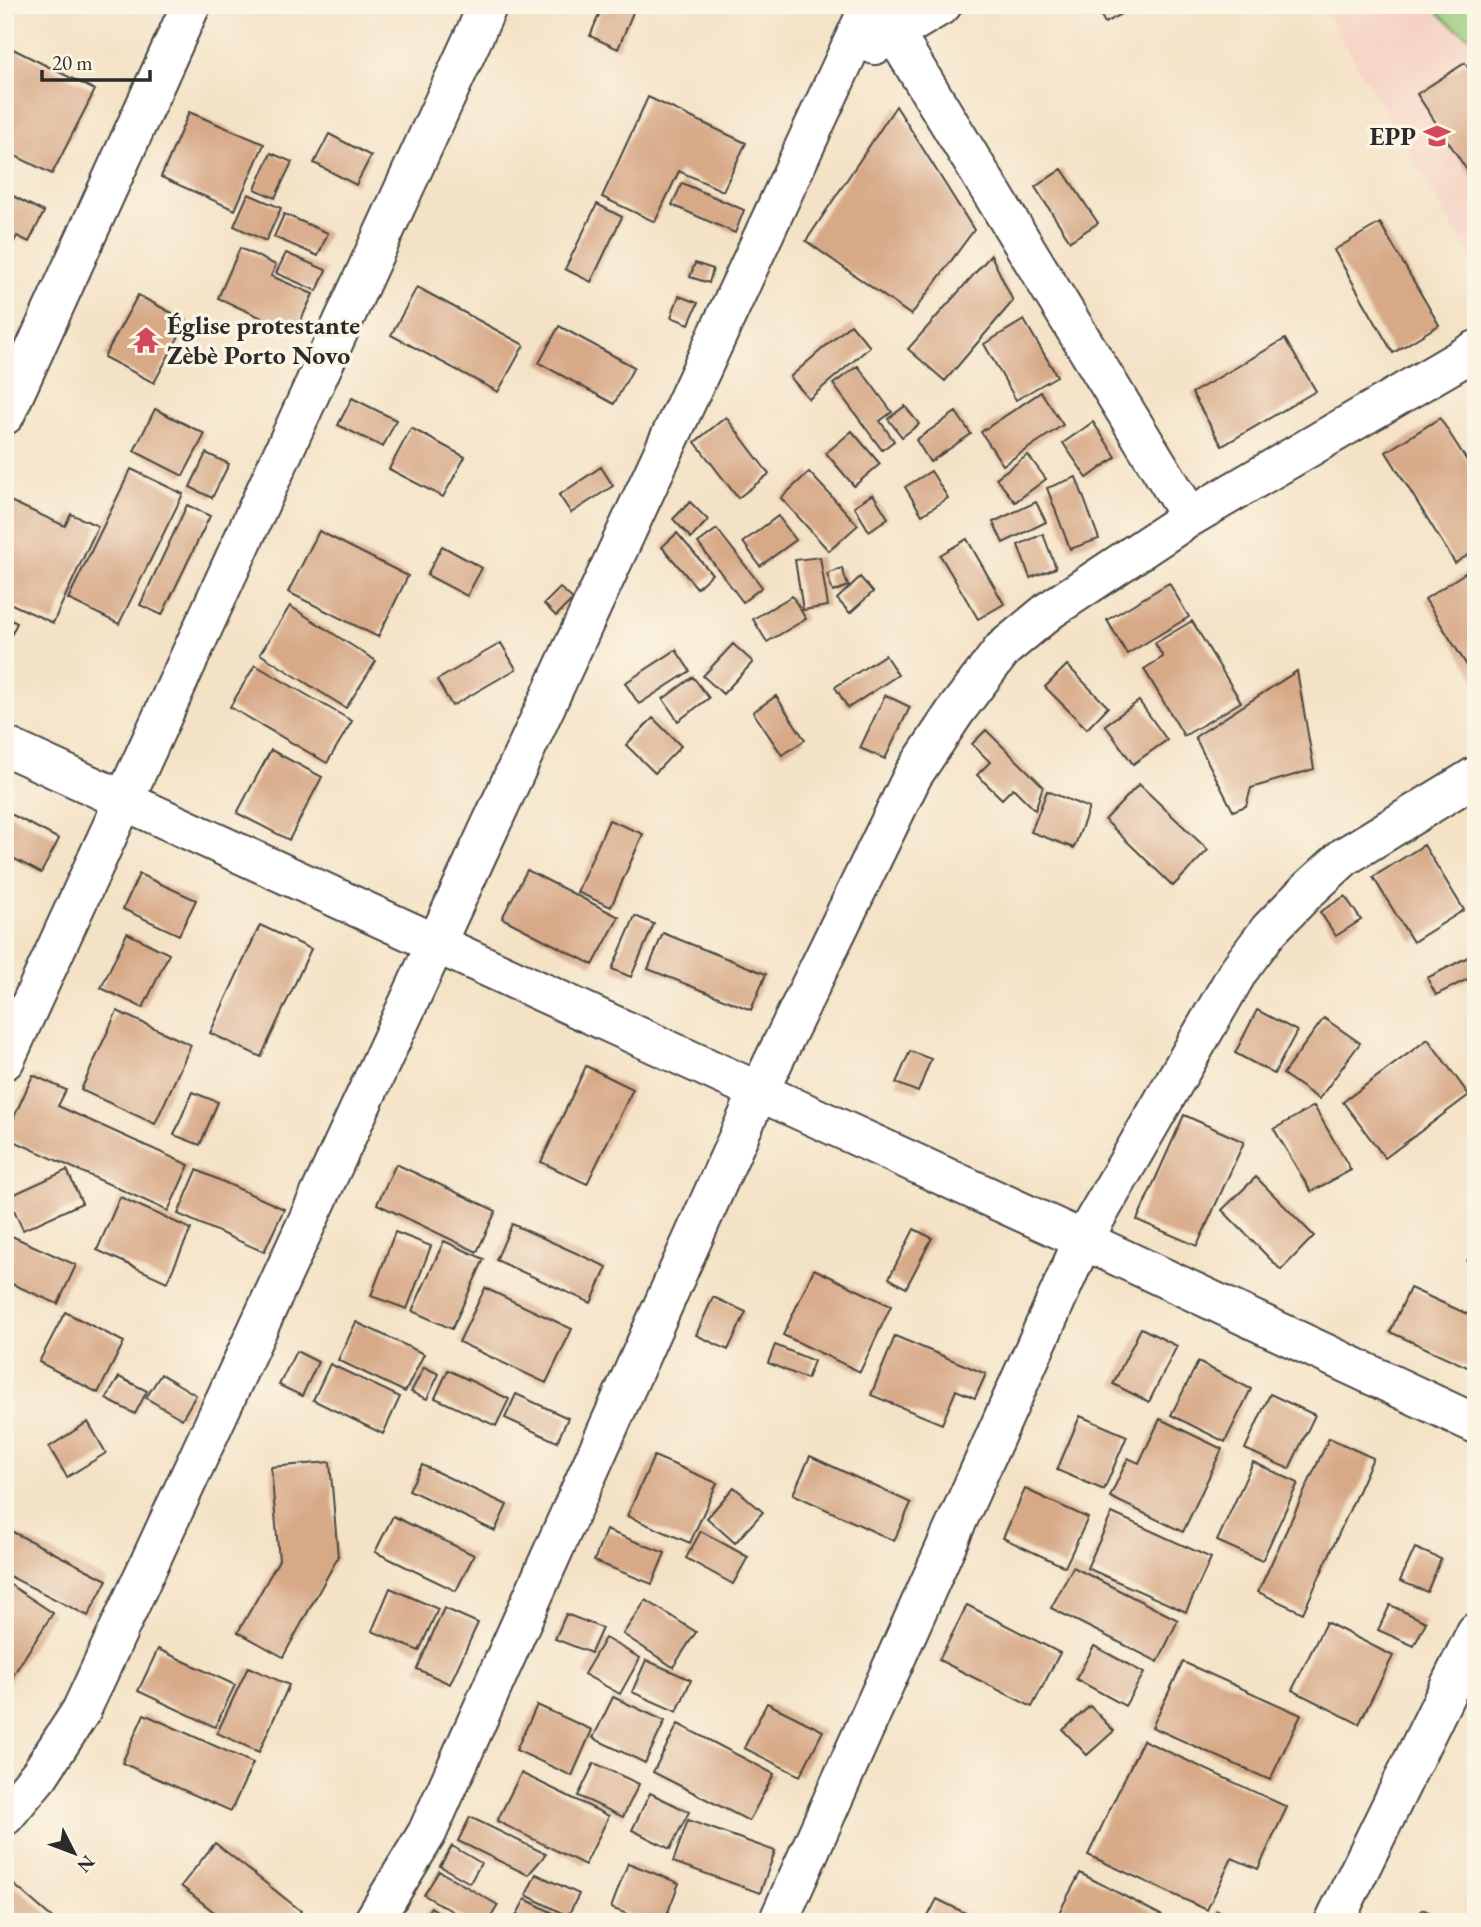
<svg xmlns="http://www.w3.org/2000/svg" width="1481" height="1927" viewBox="0 0 1481 1927" font-family="'EB Garamond',serif">
<style>
.built{fill:#f5d2c3}
.green{fill:#98ca7a;stroke:#627a52;stroke-width:2}
.building{fill:#d7a987}
.lines{fill:none;stroke-linecap:round;stroke-linejoin:round}
.minor-casing{stroke:#494642;stroke-width:42}
.minor{stroke:#fff;stroke-width:38}
.labels{text-anchor:middle;dominant-baseline:central;stroke-width:7;stroke-linejoin:round;paint-order:stroke}
.poi-label{font-size:26px;font-weight:bold;fill:#2b2b2b;stroke:#fcf5e5;text-anchor:end}
</style>
<rect width="100%" height="100%" fill="#fcf5e5"/>
<filter id="ink" filterUnits="userSpaceOnUse"><feTurbulence type="fractalNoise" baseFrequency=".0143" numOctaves="2"/><feDisplacementMap in="SourceGraphic" scale="14" xChannelSelector="R" yChannelSelector="G"/><feConvolveMatrix kernelMatrix="1 2 1 2 8 2 1 2 1" color-interpolation-filters="sRGB"/></filter>
<filter id="wash" filterUnits="userSpaceOnUse"><feTurbulence type="fractalNoise" baseFrequency=".00686" numOctaves="4" result="noise"/><feDisplacementMap in="SourceGraphic" scale="28" xChannelSelector="R" yChannelSelector="G"/><feGaussianBlur stdDeviation="1.57" result="paint"/><feColorMatrix in="noise" values="0 0 0 0 0 0 0 0 0 0 0 0 0 0 0 0 0 1.4 0 .05"/><feComposite in="paint" operator="in"/></filter>
<g filter="url(#wash)">
<rect width="100%" height="100%" fill="#f4e2c6"/>
<!-- built -->
<path class="built" d="M1322,5h154v262z"/>
<!-- green -->
<path class="green" d="M1432,5h44v35c-18,-9 -32,-19 -44,-35z"/>
<g id="blocks">
<!-- building -->
<path class="building" d="M603,5h33l-18,44 -28,-13z
M1095,5h42l-32,18z
M11,48l84,42 -43,84 -47,-23v-91z
M1465,63l11,17v104l-59,-90z
M648,97l98,46 -23,48 -44,-20 -24,51 -53,-25z
M896,106l78,124 -63,85 -105,-74z
M189,112l75,32 -29,66 -74,-33z
M329,134l42,22 -15,29 -42,-22z
M271,153l21,9 -17,36 -20,-9z
M1062,169l36,54 -28,18 -35,-54z
M682,183l62,27 -9,23 -63,-28z
M248,194l33,14 -15,33 -32,-15z
M13,196l31,16 -15,30 -12,-6 -12,23v-47z
M597,204l25,13 -31,65 -26,-13z
M284,214l44,19 -10,23 -44,-19z
M1380,223l59,102 -46,28 -59,-103z
M240,248l36,17 -5,11 42,18 -18,39 -77,-35z
M286,253l40,17 -9,21 -41,-18z
M991,255l22,46 -68,80 -37,-32z
M695,263l18,6 -4,14 -19,-6z
M417,287l107,58 -26,47 -107,-57z
M138,295l49,26 -33,62 -50,-26z
M679,296l19,7 -9,21 -18,-7z
M1024,320l33,56 -41,24 -32,-56z
M851,324l19,23 -61,52 -19,-22z
M559,326l75,41 -20,37 -75,-41z
M1285,339l31,52 -94,55 -30,-53z
M858,366l34,46 -12,9 14,20 -12,9 -49,-66z
M1041,392l22,33 -60,40 -22,-33z
M352,398l44,22 -13,27 -45,-22z
M905,406l14,18 -17,13 -14,-18z
M155,409l50,25 -22,42 -49,-25z
M956,412l15,22 -41,28 -14,-22z
M726,417l43,57 -31,24 -43,-56z
M1440,418l36,57v75l-21,13 -69,-111z
M1093,422l23,35 -29,21 -24,-35z
M411,428l54,29 -22,40 -54,-28z
M852,431l28,33 -26,22 -28,-33z
M206,453l23,11 -17,34 -22,-11z
M1028,455l18,24 -31,23 -19,-24z
M601,467l12,19 -42,27 -12,-18z
M131,469l52,25 -64,130 -51,-25z
M931,471l17,27 -26,17 -17,-28z
M809,472l49,53 -29,26 -48,-53z
M1076,477l23,62 -29,10 -23,-61z
M873,494l15,24 -19,13 -15,-25z
M8,500l57,26 6,-12 27,12 -45,97 -48,-22v-94z
M690,502l18,18 -17,18 -18,-19z
M1036,502l10,20 -43,21 -10,-21z
M187,505l23,11 -48,99 -22,-10z
M778,516l18,24 -36,26 -17,-24z
M717,529l45,58 -19,15 -45,-59z
M319,531l89,45 -30,61 -90,-45z
M677,533l35,41 -15,14 -35,-41z
M1043,534l13,34 -26,10 -12,-33z
M967,539l37,65 -26,15 -38,-64z
M442,546l40,22 -15,28 -40,-21z
M820,557l8,49 -25,4 -8,-50z
M842,568l6,18 -15,6 -6,-18z
M1471,569l5,7v104l-51,-81z
M860,577l13,15 -23,21 -13,-14z
M1169,583l20,34 -62,37 -20,-34z
M560,588l13,11 -17,17 -12,-12z
M792,596l14,23 -39,23 -14,-23z
M290,606l86,55 -30,47 -86,-54z
M5,617l12,6 -12,25z
M1192,621l49,81 -57,34 -40,-67 19,-12 -8,-14z
M501,643l15,26 -64,37 -15,-26z
M733,644l20,18 -30,32 -20,-18z
M676,650l14,21 -51,33 -14,-21z
M885,655l13,20 -50,33 -13,-21z
M255,665l97,56 -25,42 -97,-56z
M1067,665l41,42 -21,22 -42,-42z
M1297,671l17,98 -63,19 -5,18 -13,5 -38,-74z
M693,677l16,21 -31,23 -15,-22z
M885,695l25,12 -25,52 -25,-11z
M776,696l29,44 -23,15 -29,-43z
M1139,701l28,39 -34,24 -28,-39z
M653,718l28,28 -26,27 -29,-28z
M986,730l57,56 -8,24 -22,-22 -11,11 -25,-24 13,-13 -18,-18z
M271,750l51,27 -33,63 -52,-27z
M1139,784l69,66 -35,36 -68,-66z
M1047,791l42,17 -15,40 -43,-16z
M5,811l54,28 -18,34 -36,-19z
M609,820l34,14 -32,73 -34,-15z
M1424,845l40,65 -51,32 -40,-65z
M527,870l92,47 -26,48 -91,-47z
M139,874l57,26 -17,35 -56,-26z
M1345,896l16,24 -25,16 -16,-24z
M635,916l19,8 -23,53 -19,-8z
M260,925l51,24 -50,108 -51,-24z
M127,933l42,21 -26,54 -42,-20z
M663,933l103,41 -15,36 -103,-41z
M1476,953v22l-40,20 -9,-17z
M1257,1010l40,21 -23,43 -39,-21z
M117,1011l74,34 -36,79 -74,-34z
M1324,1018l36,25 -41,56 -36,-25z
M1428,1039l41,56 -84,63 -42,-56z
M910,1051l21,8 -13,33 -22,-9z
M586,1066l47,23 -46,95 -46,-22z
M33,1075l33,15 -8,16 131,59 -21,46 -163,-74z
M192,1092l26,10 -18,43 -26,-10z
M1314,1106l37,64 -40,22 -37,-63z
M1184,1115l60,27 -47,104 -60,-26z
M396,1164l100,47 -19,41 -100,-48z
M67,1170l15,33 -59,27 -15,-33z
M197,1170l87,39 -20,43 -86,-38z
M1256,1177l58,59 -33,34 -59,-60z
M120,1197l71,32 -24,53 -70,-32z
M512,1224l95,43 -16,36 -95,-43z
M914,1229l18,9 -26,50 -17,-10z
M395,1232l36,14 -24,63 -36,-13z
M5,1233l71,32 -18,39 -53,-23z
M444,1241l40,18 -32,70 -40,-18z
M1476,1251v18l-9,-8z
M814,1269l77,37 -31,66 -77,-37z
M485,1288l87,41 -26,54 -87,-41z
M1410,1288l66,30v53l-86,-39z
M713,1297l33,15 -18,38 -32,-15z
M65,1312l59,30 -26,51 -59,-31z
M356,1322l68,32 -19,38 -67,-32z
M1141,1328l36,18 -28,56 -36,-18z
M895,1336l91,38 -11,24 -19,-8 -14,34 -71,-29z
M775,1345l39,16 -7,18 -39,-16z
M296,1351l22,11 -16,34 -23,-11z
M1198,1362l53,27 -26,53 -54,-27z
M330,1364l70,33 -17,37 -70,-34z
M424,1367l15,7 -12,25 -16,-7z
M448,1370l61,29 -13,27 -61,-28z
M161,1374l35,21 -14,24 -36,-21z
M119,1377l28,14 -12,23 -29,-15z
M516,1394l52,24 -11,24 -52,-24z
M1270,1394l45,21 -26,54 -44,-20z
M1080,1416l47,20 -23,54 -47,-20z
M1160,1419l62,30 -39,83 -73,-35 18,-39 11,5z
M88,1422l18,31 -39,24 -18,-30z
M1329,1438l44,20 -70,155 -45,-21z
M654,1456l63,27 -27,60 -63,-27z
M810,1456l101,47 -17,38 -101,-47z
M330,1462l8,95 -55,100 -45,-25 41,-72 -8,-93z
M1253,1462l45,21 -36,78 -45,-20z
M422,1465l85,40 -12,26 -86,-41z
M734,1487l29,25 -28,31 -28,-25z
M1025,1489l63,29 -23,49 -62,-29z
M1112,1513l99,45 -25,54 -99,-44z
M393,1516l81,39 -18,36 -81,-39z
M5,1528l102,52 -19,36 -83,-42z
M606,1530l59,23 -13,31 -58,-23z
M701,1531l47,26 -15,27 -47,-26z
M1415,1548l26,11 -14,33 -27,-11z
M1073,1567l105,53 -20,42 -107,-54z
M9,1584l44,29 -45,70 -3,-2v-90z
M390,1588l48,21 -19,42 -47,-20z
M646,1600l50,32 -23,35 -50,-33z
M967,1605l93,48 -28,54 -93,-47z
M1390,1605l36,17 -12,24 -36,-16z
M444,1608l34,15 -28,61 -33,-15z
M566,1614l36,14 -11,25 -36,-14z
M1326,1622l67,34 -34,68 -67,-34z
M605,1638l35,20 -20,36 -36,-20z
M1094,1646l50,27 -19,33 -49,-27z
M158,1649l77,36 -20,42 -77,-36z
M646,1660l45,20 -14,32 -45,-20z
M1183,1662l118,53 -31,65 -118,-53z
M248,1667l41,18 -30,67 -42,-19z
M613,1697l52,24 -20,42 -52,-25z
M767,1703l56,28 -23,45 -56,-28z
M537,1705l55,25 -20,46 -56,-26z
M1090,1706l24,25 -27,24 -24,-25z
M144,1714l109,49 -22,48 -109,-48z
M678,1724l96,50 -25,47 -96,-49z
M1143,1740l144,67 -29,62 -26,-11 -25,52 -119,-55z
M594,1763l45,21 -16,33 -45,-21z
M521,1773l88,43 -24,49 -88,-44z
M650,1793l39,19 -19,37 -38,-19z
M470,1817l76,37 -18,21 -70,-34z
M688,1820l87,31 -15,42 -87,-31z
M215,1843l86,68 -8,11h-66l-46,-36z
M452,1846l29,17 -11,20 -30,-17z
M628,1863l51,20 -15,39h-16l-37,-14z
M439,1871l59,34 -10,17h-17l-47,-27z
M1080,1873l94,49h-120z
M536,1874l43,20 -11,22 -42,-21z
M11,1882l46,40h-52v-33z
M525,1899l36,18 -2,5h-46z
M937,1899l46,23h-58z
M431,1907l21,15h-31z
M1422,1909l21,10 -1,3h-25z
M1217,1910l23,12h-29z
M151,1913l9,9h-17z
M1248,1913l16,9h-20z
M206,1915l8,7h-14z"/>
</g>
</g>
<g filter="url(#ink)">
<use href="#blocks" fill-opacity="0" stroke="#494642" stroke-width="2"/>
<g class="lines">
<defs>
<path id="minor" d="M877,5l313,512
M875,45l67,-40
M5,415l186,-410
M5,746l1078,494 393,184
M5,1060l483,-1055
M5,1816l35,-42 41,-63 789,-1706
M373,1922l54,-89 331,-740 155,-318 42,-63 48,-63 47,-39 140,-93 286,-167
M778,1922l305,-682 156,-270 30,-40 38,-39 37,-34 132,-81
M1334,1922l142,-290"/>
</defs>
<!-- minor casing -->
<use href="#minor" class="minor-casing"/>
<!-- minor -->
<use href="#minor" class="minor"/>
</g>
</g>
<!-- icons -->
<defs>
<symbol id="school-bare" viewBox="-9 -9 18 18"><path d="M0-5L7-2L0 1L-7-2ZM-4 1L0 2.5L4 1V4Q0 6-4 4Z" fill="#d1495b" stroke="#fcf5e5" stroke-width="2.5" paint-order="stroke"/></symbol>
<symbol id="temple-bare" viewBox="-9 -9 18 18"><path d="M0-6L5-2H3V0L6.5 2.5H4V6H1.5V3h-3V6H-4V2.5H-6.5L-3 0V-2H-5Z" fill="#d1495b" stroke="#fcf5e5" stroke-width="2.5" paint-order="stroke"/></symbol>
</defs>
<g fill-rule="evenodd">
<use href="#school-bare" x="1418" y="117" width="38" height="38"/>
<use href="#temple-bare" x="127" y="321" width="38" height="38"/>
</g>
<g class="labels">
<!-- poi labels -->
<g class="poi-label">
<text x="1416" y="136">EPP</text>
<text x="167" y="325" text-anchor="start">Église protestante<tspan x="167" dy="30">Zèbè Porto Novo</tspan></text>
</g>
</g>
<!-- margin -->
<rect width="1481" height="1927" fill="none" stroke="#fcf5e5" stroke-width="28"/>
<!-- north arrow -->
<g transform="translate(74 1853) rotate(132)" stroke="#fcf5e5" stroke-width="5" paint-order="stroke">
<path d="M0-5L12 26L0 18L-12 26Z" fill="#2b2b2b"/>
<text y="-10" font-size="19" font-weight="bold" text-anchor="middle" fill="#2b2b2b">N</text>
</g>
<!-- scale -->
<path d="M42 70v10h108v-10" fill="none" stroke="#2b2b2b" stroke-width="3.5"/>
<text x="52" y="70" font-size="21" fill="#2b2b2b" stroke="#fcf5e5" stroke-width="5" paint-order="stroke">20 m</text>
</svg>
